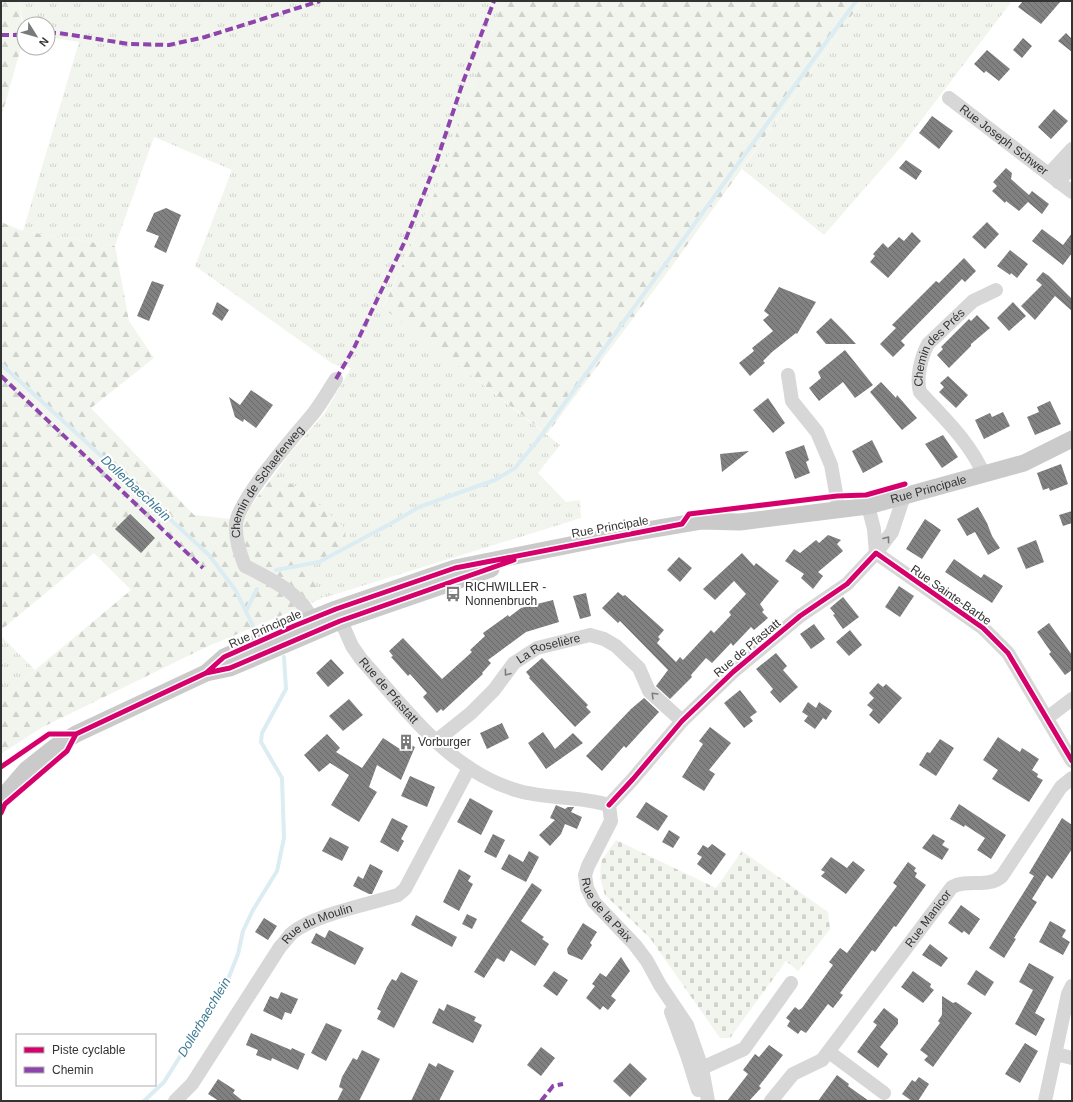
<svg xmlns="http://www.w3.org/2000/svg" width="1073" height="1102" viewBox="0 0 1073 1102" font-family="Helvetica,sans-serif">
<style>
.grass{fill:url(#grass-tufts)}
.forest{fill:url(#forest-firs)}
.cemetery{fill:url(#cemetery-stones)}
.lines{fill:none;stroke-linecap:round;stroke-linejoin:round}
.stream{stroke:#dbecf2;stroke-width:4}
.building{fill:url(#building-back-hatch)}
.minor{stroke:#d7d7d7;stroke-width:14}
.major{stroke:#cacaca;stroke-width:17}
.quiet{stroke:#8e44ad;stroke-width:4;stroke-dasharray:8 4;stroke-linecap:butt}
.cycleway-casing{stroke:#fff;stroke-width:8}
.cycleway{stroke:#d6006c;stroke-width:5}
.oneway{stroke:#7d7d7d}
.labels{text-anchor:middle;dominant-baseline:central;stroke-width:4;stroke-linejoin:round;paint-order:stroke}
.street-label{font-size:12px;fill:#333;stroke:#fff}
.poi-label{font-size:12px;fill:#333;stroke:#fff;text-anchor:start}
.water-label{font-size:13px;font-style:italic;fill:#3a7a92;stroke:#fff}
</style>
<defs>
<pattern id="grass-tufts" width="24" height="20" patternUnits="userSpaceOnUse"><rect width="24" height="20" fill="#f2f5ed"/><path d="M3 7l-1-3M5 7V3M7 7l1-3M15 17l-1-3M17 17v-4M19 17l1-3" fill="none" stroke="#d0d2cc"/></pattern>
<pattern id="forest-firs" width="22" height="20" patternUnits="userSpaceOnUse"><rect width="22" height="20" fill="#f2f5ed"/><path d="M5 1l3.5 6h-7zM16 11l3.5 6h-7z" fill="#d0d2cc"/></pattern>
<pattern id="cemetery-stones" width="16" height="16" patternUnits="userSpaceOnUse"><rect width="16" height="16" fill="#f2f5ed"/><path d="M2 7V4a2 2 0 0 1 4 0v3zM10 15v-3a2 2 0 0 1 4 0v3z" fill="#d0d2cc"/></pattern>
<pattern id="building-back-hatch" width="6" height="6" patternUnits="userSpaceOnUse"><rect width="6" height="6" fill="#818181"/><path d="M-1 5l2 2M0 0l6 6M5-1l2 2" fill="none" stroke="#6a6a6a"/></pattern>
</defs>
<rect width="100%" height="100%" fill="#fff"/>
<!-- grass -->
<path class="grass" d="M19,1h484l-65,185 -55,121 177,138 -22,28 28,29 14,-2 1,18 -258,80 -19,-30 42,-23 -41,-53 -30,-18 14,-20 35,-40 27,-46 -18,-4 -138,-98 37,-96 -78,-33 -39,109 -92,-15 56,-189 -31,-5v-13h-24v3z
M862,1h150l-112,147 -76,87 -82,-66z
M1,636l34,34 -34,31z"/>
<!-- forest -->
<path class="forest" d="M1,1h18l5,36 -23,81z
M503,1h359l-187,261 -128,172 -164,-126 55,-122z
M1,222l22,9 92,15 14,75 25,37 -63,50 103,107 46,5 35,-46 30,18 40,36 1,17 -41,23 18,30 -119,50 -163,80 -40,26v-53l34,-31 96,-80 -37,-37 -93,77z"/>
<!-- cemetery -->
<path class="cemetery" d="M616,840l100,48 26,-37 86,61 2,17 -32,42 -12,-10 -56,77h-10l-70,-100 -45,-43 -5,-17 1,-17z"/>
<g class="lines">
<!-- stream -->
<path class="stream" d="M1,364l208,191 27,36 17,35
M276,570l43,-8 71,-38 29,-17 76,-27 20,-12 23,-28 318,-439
M246,611l11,-22
M144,1101l20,-19 63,-100 11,-28 5,-23 10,-21 24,-39 7,-33 -2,-60 -21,-36 1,-9 24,-44 -2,-32"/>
</g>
<!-- building -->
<path class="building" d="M1023,1h38l-20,23 -23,-17z
M1066,33l6,6v13l-14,-11z
M1023,38l9,8 -10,12 -9,-8z
M987,50l23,19 -11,12 -13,-10 -2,2 -10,-9z
M1054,109l14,12 -17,18 -13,-12z
M932,116l21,15 -14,18 -20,-16z
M906,160l16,11 -6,9 -17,-12z
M1006,168l6,5 -1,6 18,16 3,-4 17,13 -7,10 -14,-12 -9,9 -13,-10 -1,2 -13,-12 5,-5 -4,-4z
M166,208l15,7 -15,38 -12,-6 5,-11 -13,-5 8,-18z
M987,222l12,12 -14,15 -13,-12z
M1042,229l21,16 9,-12v20l-9,12 -31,-24z
M912,232l9,9 -33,37 -18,-16 5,-6 -2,-2 10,-11 5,5 11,-11 5,4z
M1010,250l18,14 -11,14 -6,-5 -1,2 -13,-9z
M964,258l12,13 -11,11 -3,-3 -61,62 4,4 -12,12 -13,-13 16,-16 -4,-3 44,-44 3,2z
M1043,272l6,4 23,23v12l-17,-15 -20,24 -14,-14 21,-21 -6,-5z
M152,281l12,4 -15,36 -12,-5z
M779,287l37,15 -19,32 -1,-1 -24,19 -9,9 2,2 -15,13 -11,-13 15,-12 -2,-3 21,-17 -10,-11 6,-5 -5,-4z
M217,302l12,8 -7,11 -10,-7z
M1013,302l13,14 -17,15 -12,-13z
M977,315l13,13 -19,16v2l-22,22 -12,-13 6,-6 -2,-2 28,-28 2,2z
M831,318l12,12 13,14h-30l-10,-12z
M845,350l28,35 -18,13 -12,-16 -24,19 -10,-13 12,-10 -3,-6z
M948,376l20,19 -12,13 -17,-16 5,-5 -4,-4z
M881,382l15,16 1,-3 20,23 -15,12 -32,-38z
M251,390l22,15 -17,23 -12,-9 -1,3 -8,-5 -6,-20 11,8z
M768,398l17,25 -12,10 -20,-23z
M1050,401l11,23 -26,11 -8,-18 12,-5 -2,-5z
M1003,412l7,14 -26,13 -9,-19 15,-7 2,4z
M943,435l15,22 -16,11 -17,-24z
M872,440l11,22 -20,11 -11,-22z
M804,445l5,15 -3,2 4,11 -15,6 -10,-27z
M749,451l-27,21 -2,-18z
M1061,464l7,20 -18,7 -1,-3 -6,2 -6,-17z
M978,507l9,16 5,13 8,12 -12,7 -13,-23 -8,4 -10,-17z
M1072,511v12l-9,3 -4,-11z
M130,514l25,24 -14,15 -26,-24z
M925,519l16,11 -19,29 -16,-10z
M828,535l13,5 -4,4 6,7 -25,21 5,4 -10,13 -12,-11 3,-4 -19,-13 9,-12 6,4 16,-13 3,3z
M1036,540l8,22 -18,7 -9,-21z
M742,553l12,13 2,-3 23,18 -19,23 4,6 -2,2 6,6 -14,12 -3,-3 -18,19 -2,-3 -19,20 -6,-5 -15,17 1,2 -22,22 -14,-13 12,-16 -48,-49 -2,2 -16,-15 16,-16 5,4 2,-1 39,35 -6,7 2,2 -3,4 19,19 4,-5 3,3 28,-30 3,3 17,-18 -2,-3 17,-18 -12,-13 -19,19 -12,-11z
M679,557l13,11 -12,14 -13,-12z
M954,559l27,19 3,-4 19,12 -11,17 -47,-31z
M899,586l15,10 -14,21 -15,-10z
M586,593l5,23 -11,3 -7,-23z
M843,597l16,20 -16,12 -10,-14 2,-1 -5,-6z
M553,600l6,22 -33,10 -38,28 3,3 -9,10 1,1 -40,37 -2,-2 -4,4 -14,-16 4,-4 -17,-19 -2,2 -17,-19 2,-1 -4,-5 14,-13 39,41 30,-27 -2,-2 15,-14 -2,-3 25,-18 1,2 12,-9z
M1049,623l23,32v15l-7,5 -16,-21 2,-2 -14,-20z
M814,624l11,15 -14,10 -11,-15z
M850,630l12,15 -13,11 -13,-14z
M776,653l11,13 -4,4 15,17 -18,16 -10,-11 3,-3 -17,-20z
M542,658l46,47 -2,2 5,5 -16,15 -46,-49 1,-1 -4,-5z
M331,659l13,14 -16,14 -12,-14z
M878,683l5,4 3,-3 16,14 -23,26 -10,-9 4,-5 -6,-5 7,-7 -5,-5z
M740,690l17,22 -7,5 3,4 -9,7 -20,-25z
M644,698l15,14 -33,36 -2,-2 -22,25 -16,-15 45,-47z
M349,699l14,16 -20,16 -14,-15z
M808,702l8,6 3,-6 13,9 -6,9 -3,-2 -8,11 -11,-8 4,-5 -6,-4z
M502,723l7,15 -22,11 -7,-16z
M710,727l21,16 -22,27 6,4 -11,17 -22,-14 21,-33 -4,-3z
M543,732l12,17 18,-16 10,10 -37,26 -18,-26z
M327,734l13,14 -4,4 26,16 21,-30 17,11 3,-8 12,6 -14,33 -24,-15 -8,22 8,5 -18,30 -28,-17 18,-30 -19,-12 -11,9 -15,-17z
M998,737l22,15 2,-4 17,11 -7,11 6,4 -1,3 6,3 -14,22 -37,-23 6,-9 -15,-10z
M940,739l14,9 -18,28 -17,-11 8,-13 3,1z
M410,776l25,11 -8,20 -26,-11z
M470,798l23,13 -12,24 -24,-13z
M646,802l22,14 -10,15 -22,-14z
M959,804l47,31 -15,24 -14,-9 8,-12 -20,-13 -1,2 -14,-8z
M556,805l9,4 3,-2h6l-3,5 11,5 -5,12 -12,-5 -4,10 -11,12 -11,-11 16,-15 -5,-2z
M392,818l16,8 -7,13 3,2 -6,11 -18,-10z
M1062,818l10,7v24l-20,30 -5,-4 -15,24 5,3 -23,36 2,1 -12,19 -15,-10 45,-72 -5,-3z
M669,830l11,7 -7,11 -11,-6z
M493,834l12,6 -9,18 -12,-6z
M933,834l12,7 -3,4 7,4 -7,11 -20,-12z
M330,837l19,10 -7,14 -20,-10z
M712,844l14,10 -15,21 -14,-11 5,-7 -5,-3 6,-9 5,3z
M529,851l10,6 -13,25 -25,-13 8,-15 14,8z
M831,857l16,11 6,-7 12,9 -19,24 -25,-18 4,-4 -4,-2z
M908,862l8,6 -2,3 3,2 -2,4 11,8 -30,42 -2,-1 -19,26 -3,-2 -32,43 3,2 -10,13 -5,-4 -22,29 -5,-3 -3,4 -11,-8 3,-5 -4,-3 9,-11 4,3 3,-2 31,-43 -4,-3 11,-14 7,5 50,-67 -4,-3z
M370,864l13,7 -11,23h-3l-16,-8 5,-10 5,3z
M459,869l12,7 -3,5 5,3 -14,27 -16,-9z
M532,883l10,7 -21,31 23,16 -2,2 7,5 -14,22 -24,-16 -7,12 -7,-4 -13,20 -10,-6z
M961,905l19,14 -11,16 -5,-4 -2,2 -14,-10z
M467,914l10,5 -5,10 -10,-5z
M416,915l41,22 -5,10 -41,-22z
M264,918l13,8 -9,14 -13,-8z
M1050,921l16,9 -4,7 8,5 -7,13 -24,-13z
M583,923l14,9 -7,11 2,2 -10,15 -14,-6 -1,-5z
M329,930l35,18 -9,17 -44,-22 5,-10 9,5z
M930,944l18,14 -7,9 -19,-12z
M621,957l9,14 -19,25 5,4 -8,10 -5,-4 -3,4 -14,-12 9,-12 -3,-2 8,-11 6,4z
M1029,963l25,14 -19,36 10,6 -9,17 -21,-12 18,-34 -14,-8z
M976,970l18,12 -9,14 -18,-12z
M554,971l14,9 -11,16 -14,-10z
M913,971l18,13 -1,3 4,3 -11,13 -22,-16z
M401,972l17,9 -24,47 -17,-9 4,-8 -4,-2 10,-22 5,-8 4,2z
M281,992l17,7 -7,15 -6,-2 -3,8 -19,-9 7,-15 8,3z
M942,996l11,7 3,-1 16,11 -39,54 -9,-7 4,-4 -8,-6 20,-27 -2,-2 4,-6z
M447,1004l29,13 -2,4 8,4 -9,18 -41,-20 7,-15 5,3z
M884,1008l14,11v5l-18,23 8,7 -10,14 -21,-16 20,-27 -4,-3z
M326,1023l16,7 -16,31 -15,-8z
M251,1033l40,17 1,-2 13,6 -7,16 -26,-12 -1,3 -15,-6 2,-5 -12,-5z
M1025,1043l13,8 -18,32 -15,-9z
M769,1045l14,10 -24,31 2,2 -12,13h-22l21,-27 -5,-4 12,-16 4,3z
M541,1047l14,11 -14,18 -14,-11z
M362,1050l18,9 -21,42h-22l6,-12 -4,-2 3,-10 11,-19 4,2z
M429,1063l7,4 2,-4 16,8 -15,30h-28z
M630,1063l17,16 -17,18 -17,-16z
M837,1075l12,9 -1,2 21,15h-51z
M919,1077l10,7 -11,17h-6l-10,-7 10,-14 3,2z
M218,1079l17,11 -2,3 10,8h-24l-11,-7z"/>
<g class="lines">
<!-- minor -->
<g class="minor">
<path id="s1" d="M949,98l123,94"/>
<path d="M1049,174l23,-25"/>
<path d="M1058,182l14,-15"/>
<path d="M788,375l4,26 25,31 14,33 8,44"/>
<path id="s2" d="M984,475c-14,-33 -40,-57 -64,-83 -4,-14 1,-35 8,-48l45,-43 23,-11"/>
<path d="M868,506l6,23 2,24 16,-21 12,-36"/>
<path id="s3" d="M337,612l15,34 9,13c45,50 89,113 158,132 29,8 61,5 90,14"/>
<path id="s4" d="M316,627c-13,-33 -41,-46 -71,-61 -5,-13 -10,-27 -9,-42 1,-23 59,-89 76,-109 9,-11 16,-24 24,-36"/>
<path d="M1047,718l25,-19"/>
<path id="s5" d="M436,741l35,-28 23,-23 20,-27 23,-15 53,-13 14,4 12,7 23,22 10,23 33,30"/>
<path d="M609,805l24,-26 49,-58 51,-49 67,-56 47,-32 29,-31 107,75 25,25 64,108"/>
<path id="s6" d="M609,805l2,16 -23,45 -3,9 2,13 7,14 41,43 12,16 13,24 27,40 15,43 6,33"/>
<path d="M671,1012l16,43 11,35"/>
<path d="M829,1052l55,41"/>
<path d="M1056,1054l16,4"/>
<path d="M702,1068l42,-19 47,-66"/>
<path id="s7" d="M175,1101l17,-17 88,-137c4,-4 8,-10 12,-14 21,-18 78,-29 106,-38l7,-6 64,-121"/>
<path id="s8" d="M771,1101l22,-27 29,-14 130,-173c16,-9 36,2 50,-11l59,-89 11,-9"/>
<path d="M1045,1101l23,-107 4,-8"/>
</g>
<!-- major -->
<g class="major">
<path id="s9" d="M206,673l18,-16 70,-31 42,-17 119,-41 175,-35 71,-12 39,1 128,-16 156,-43 48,-24"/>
<path d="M1,799l25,-29 29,-23 21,-13 130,-61 24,-5 110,-47 151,-52"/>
</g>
<!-- quiet -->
<path class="quiet" d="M48,33h11l70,11 40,1 36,-8 115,-36
M1,35h23
M1,376l202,192
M336,379l18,-31 51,-107 31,-78 27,-81 31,-81
M541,1101l12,-15 10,-2"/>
<defs>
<path id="cycleway" d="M206,673l18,-16 70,-31 42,-17 119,-41 227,-44 7,-10 148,-18 29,-1 39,-11
M1,767l48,-33h27l130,-61 24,-5 110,-47 174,-61
M609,805l24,-26 49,-58 51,-49 67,-56 47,-32 29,-31 107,75 25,25 64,108
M1,813l4,-9 62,-53 9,-17"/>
</defs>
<!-- cycleway casing -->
<use href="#cycleway" class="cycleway-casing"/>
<!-- cycleway -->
<use href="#cycleway" class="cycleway"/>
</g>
<!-- one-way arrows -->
<defs><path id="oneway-chevron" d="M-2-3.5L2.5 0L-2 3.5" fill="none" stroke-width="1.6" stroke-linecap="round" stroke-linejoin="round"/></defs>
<g class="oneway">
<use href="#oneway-chevron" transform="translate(887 539) rotate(-53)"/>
<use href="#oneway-chevron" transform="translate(507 673) rotate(127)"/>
<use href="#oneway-chevron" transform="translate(654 695) rotate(-135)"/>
</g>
<!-- icons -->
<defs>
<symbol id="bus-bare" viewBox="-9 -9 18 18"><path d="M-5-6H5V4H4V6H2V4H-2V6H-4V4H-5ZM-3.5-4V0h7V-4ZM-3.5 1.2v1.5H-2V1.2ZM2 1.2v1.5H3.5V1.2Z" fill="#7a7a7a" stroke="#fff" stroke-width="2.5" paint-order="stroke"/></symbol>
<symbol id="building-bare" viewBox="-9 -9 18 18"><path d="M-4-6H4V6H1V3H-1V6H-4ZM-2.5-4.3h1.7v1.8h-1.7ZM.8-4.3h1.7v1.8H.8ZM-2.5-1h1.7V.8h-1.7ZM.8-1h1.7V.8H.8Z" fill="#7a7a7a" stroke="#fff" stroke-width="2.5" paint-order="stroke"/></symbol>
</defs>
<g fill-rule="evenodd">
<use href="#bus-bare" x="442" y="583" width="22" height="22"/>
<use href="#building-bare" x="395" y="731" width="22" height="22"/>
</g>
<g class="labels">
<!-- street labels -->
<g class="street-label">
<text stroke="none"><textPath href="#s1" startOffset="69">Rue Joseph Schwer</textPath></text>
<text stroke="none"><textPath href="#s2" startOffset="157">Chemin des Prés</textPath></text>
<text stroke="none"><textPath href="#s4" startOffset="191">Chemin de Schaeferweg</textPath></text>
<text stroke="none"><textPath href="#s9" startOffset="753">Rue Principale</textPath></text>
<text transform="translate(610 527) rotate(-10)">Rue Principale</text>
<text transform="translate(951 595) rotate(35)">Rue Sainte-Barbe</text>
<text transform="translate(265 629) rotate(-24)">Rue Principale</text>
<text transform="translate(747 648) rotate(-40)">Rue de Pfastatt</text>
<text stroke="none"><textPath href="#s5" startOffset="149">La Roselière</textPath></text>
<text stroke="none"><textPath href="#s3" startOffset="95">Rue de Pfastatt</textPath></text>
<text stroke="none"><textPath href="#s6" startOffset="118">Rue de la Paix</textPath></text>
<text stroke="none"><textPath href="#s8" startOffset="244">Rue Manicor</textPath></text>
<text stroke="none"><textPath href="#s7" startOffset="232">Rue du Moulin</textPath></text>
</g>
<!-- poi labels -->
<g class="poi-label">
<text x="465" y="587">RICHWILLER -<tspan x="465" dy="14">Nonnenbruch</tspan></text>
<text x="418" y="742">Vorburger</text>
</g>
<!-- water labels -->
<g class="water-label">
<text transform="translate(136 488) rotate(43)">Dollerbaechlein</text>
<text transform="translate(204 1017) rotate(-59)">Dollerbaechlein</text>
</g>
</g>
<!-- border -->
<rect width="1073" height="1102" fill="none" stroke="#333333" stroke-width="4"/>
<!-- legend -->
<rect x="16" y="1034" width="140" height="52" fill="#ffffff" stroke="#adadad"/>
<rect x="24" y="1047" width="20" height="6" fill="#d6006c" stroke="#adadad"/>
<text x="52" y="1054" font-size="12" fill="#333333">Piste cyclable</text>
<rect x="24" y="1067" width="20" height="6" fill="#8e44ad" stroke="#adadad"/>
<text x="52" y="1074" font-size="12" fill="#333333">Chemin</text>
<!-- north arrow -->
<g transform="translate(36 36) rotate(127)"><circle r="19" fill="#ffffff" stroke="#adadad"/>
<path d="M0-3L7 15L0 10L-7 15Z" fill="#7a7a7a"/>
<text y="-6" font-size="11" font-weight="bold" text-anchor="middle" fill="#333333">N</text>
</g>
</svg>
